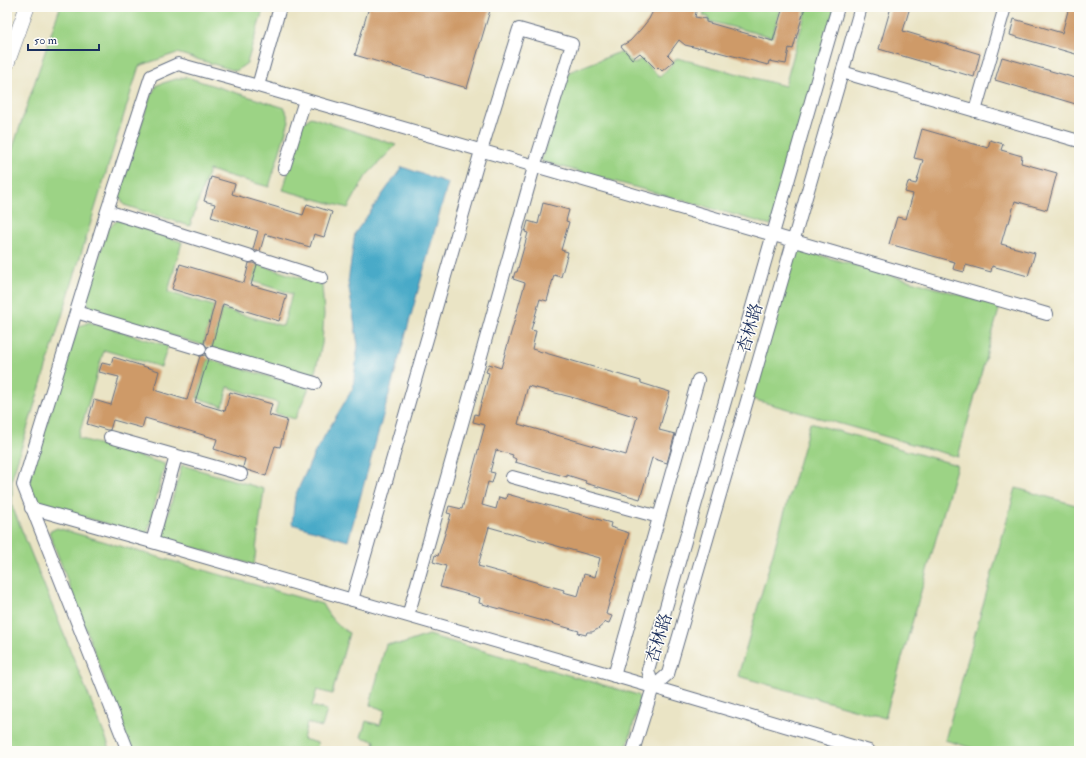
<svg xmlns="http://www.w3.org/2000/svg" width="1086" height="758" viewBox="0 0 1086 758" font-family="'IM FELL Double Pica','Noto Serif SC',serif">
<style>
.green{fill:#9cd385;stroke:#5c8172}
.water{fill:#49aac8;stroke:#326c93}
.building{fill:#ce9a68;fill-rule:evenodd}
.lines{fill:none;stroke-linecap:round;stroke-linejoin:round}
.minor-casing{stroke:#636e82;stroke-width:14}
.major-casing{stroke:#636e82;stroke-width:16}
.minor{stroke:#fff;stroke-width:12}
.major{stroke:#fff;stroke-width:15}
.labels{text-anchor:middle;dominant-baseline:central;stroke-width:3;stroke-linejoin:round;paint-order:stroke}
.street-label{font-size:17px;fill:#1b2f5e;stroke:#fdfcf7}
</style>
<rect width="100%" height="100%" fill="#fdfcf7"/>
<filter id="ink" filterUnits="userSpaceOnUse"><feTurbulence type="fractalNoise" baseFrequency=".025" numOctaves="2"/><feDisplacementMap in="SourceGraphic" scale="8" xChannelSelector="R" yChannelSelector="G"/><feConvolveMatrix kernelMatrix="1 2 1 2 8 2 1 2 1" color-interpolation-filters="sRGB"/></filter>
<filter id="wash" filterUnits="userSpaceOnUse"><feTurbulence type="fractalNoise" baseFrequency=".012" numOctaves="4" result="noise"/><feDisplacementMap in="SourceGraphic" scale="16" xChannelSelector="R" yChannelSelector="G"/><feGaussianBlur stdDeviation="0.9" result="paint"/><feColorMatrix in="noise" values="0 0 0 0 0 0 0 0 0 0 0 0 0 0 0 0 0 1.4 0 .05"/><feComposite in="paint" operator="in"/></filter>
<g filter="url(#wash)">
<rect width="100%" height="100%" fill="#eae4c5"/>
<!-- green -->
<path class="green" d="M60,7h204l-17,56 -11,8 -59,-18 -38,13 -127,412v28l99,245h-104v-586z
M710,7h71l-9,30 -64,-16v-4l-5,-1 1,-4z
M807,7h28l-64,218 -230,-64 28,-89 51,-20 14,12 7,-5 19,18 17,-19 108,28z
M186,77l99,31 4,13 -20,66 -60,-17 -19,56 -66,-21 -5,-10 31,-98 7,-12 19,-6z
M311,117l85,28 -30,31 -18,32 -65,-18 19,-66z
M118,220l64,22 -14,50 46,14 -11,39 -111,-33 -6,-13 22,-71z
M794,248l206,58 -42,151 -206,-58z
M257,264l65,21 2,29 -2,30 -9,36 -102,-32 11,-39 61,17 9,-32 -40,-13z
M89,322l79,24 -7,21 -57,-17 -26,88 87,26 -18,71 -110,-31 -7,-18v-10l48,-149z
M208,359l101,29 -14,31 -20,-6 3,-10 -50,-16 -5,19 -26,-8z
M810,423l147,42 -72,253 -147,-42z
M182,465l82,24 -10,76 -93,-27z
M1016,488l63,18v245h-97l-37,-11z
M57,528l265,76c8,14 13,20 27,29l-17,61 -15,-4 -5,16 15,4 -5,17 -15,-4 -4,16 15,4 -2,8h-184l-83,-219z
M428,635l210,60 2,5 -14,51h-253l2,-10 -14,-4 5,-16 14,4 5,-15 -15,-5 16,-61h16z"/>
<!-- water -->
<path class="water" d="M402,167l46,16 -100,358 -56,-17 3,-28 20,-44 38,-64 5,-43 -10,-63 7,-49z"/>
<g id="blocks">
<!-- building -->
<path class="building" d="M369,7h122l-24,81 -112,-33z
M655,7h42l-2,10 11,2v3l67,19 10,-34h22l-12,42 -4,-1 -3,16 -17,-3 -1,4 -69,-18 -1,1 -13,-3 -6,-5 -11,15 6,6 -12,10 -4,-4 -2,2 -16,-16 -8,6 -11,-13 9,-5 11,-12 8,-10z
M891,7h19l-7,24 77,23 -6,23 -95,-28z
M1069,7h10v48l-69,-20 4,-16 48,14z
M1002,57l77,22v26l-84,-25z
M922,129l66,19 2,-8 13,4 -2,6 21,6 -1,7 36,10 -10,37 -32,-9 -6,22h-2l-6,21 34,9 -7,23 -36,-10 -1,6 -25,-7 -2,7 -11,-3 2,-7 -66,-18 8,-27 9,2 7,-25 -8,-2 3,-10 8,2 7,-24 -9,-2z
M211,177l24,7 -3,10 71,21 4,-11 25,8 -8,25 -10,-3 -4,13 -45,-13 -5,17h-4l-3,-2 5,-18 -47,-14 4,-13 -11,-3z
M543,203l26,7 -3,11 3,1 -8,28 7,2 -7,25 -7,-2 -7,26 -7,-2 -9,31 5,1 -4,18 109,32v2l29,9 -11,38 16,4 -8,29 -15,-5 -12,41 -55,-16 1,-2 -19,-6v2l-52,-15 1,-3 -4,-2 1,-2 -17,-5 -6,22 5,1 -3,10 -4,-1 -6,23 14,4 3,-12 7,2 1,-5 104,29 -1,4 19,6 -23,81 6,2 -3,7 -3,-1 -8,7 -6,3h-5l-1,3 -8,-2 1,-2 -100,-28 1,-5 -40,-11 6,-21 -13,-4 2,-7 3,1 13,-42 -4,-1 2,-7 13,3 23,-84 -12,-3 2,-8 3,1 11,-42 -3,-1 3,-8 12,4 24,-85 -12,-4 2,-7h2l11,-39 -3,-1 3,-11 10,3zM528,386l43,11 66,20 -11,38 -108,-31zM489,527l111,31 -5,19 -11,-3 -6,22 -15,-4 1,-2 -86,-24z
M249,263h4l4,2 -6,20 36,10 -8,26 -56,-17 -11,42 -5,1 -3,-4 11,-41 -43,-13 8,-25 64,19z
M205,355l3,4 -13,43 30,9 5,-19 42,12 -3,11 18,5 -7,27 -5,-1 -9,30 -19,-6 -4,-3 2,-8 -31,-10 3,-10 -72,-21 -3,10 -29,-8 -3,10h-3l-20,-6 7,-24 17,5 8,-28 -20,-5 3,-9 9,2 2,-8 46,14 -5,19 33,10 13,-44z"/>
</g>
</g>
<g filter="url(#ink)">
<use href="#blocks" fill-opacity="0" stroke="#636e82" stroke-width="1"/>
<g class="lines">
<defs>
<path id="minor" d="M842,72l237,69
M258,86l22,-79
M975,111l30,-104
M284,168l21,-68
M107,211l143,45
M259,258l63,20
M76,312l124,37
M212,353l103,30
M110,437l131,37
M512,477l147,40
M31,508l121,34 501,145 -20,64
M152,542l24,-86
M352,600l129,-449 38,-122 53,15 -38,123 -126,449
M614,676l84,-296
M653,687l15,-13 193,-667
M653,687l-5,-17 190,-663
M653,687l216,64
M128,751l-105,-266 84,-274 44,-135 27,-12 80,22 789,228"/>
<path id="major" d="M7,63l20,-56"/>
</defs>
<!-- minor casing -->
<use href="#minor" class="minor-casing"/>
<!-- major casing -->
<use href="#major" class="major-casing"/>
<!-- minor -->
<use href="#minor" class="minor"/>
<!-- major -->
<use href="#major" class="major"/>
</g>
</g>
<g class="labels">
<!-- street labels -->
<g class="street-label">
<text transform="translate(750 328) rotate(-74)">杏林路</text>
<text transform="translate(659 638) rotate(-73)">杏林路</text>
</g>
</g>
<!-- margin -->
<rect width="1086" height="758" fill="none" stroke="#fdfcf7" stroke-width="24"/>
<!-- scale -->
<path d="M28 44v6h71v-6" fill="none" stroke="#1b2f5e" stroke-width="2"/>
<text x="34" y="44" font-size="12" fill="#1b2f5e" stroke="#fdfcf7" stroke-width="3" paint-order="stroke">50 m</text>
</svg>
